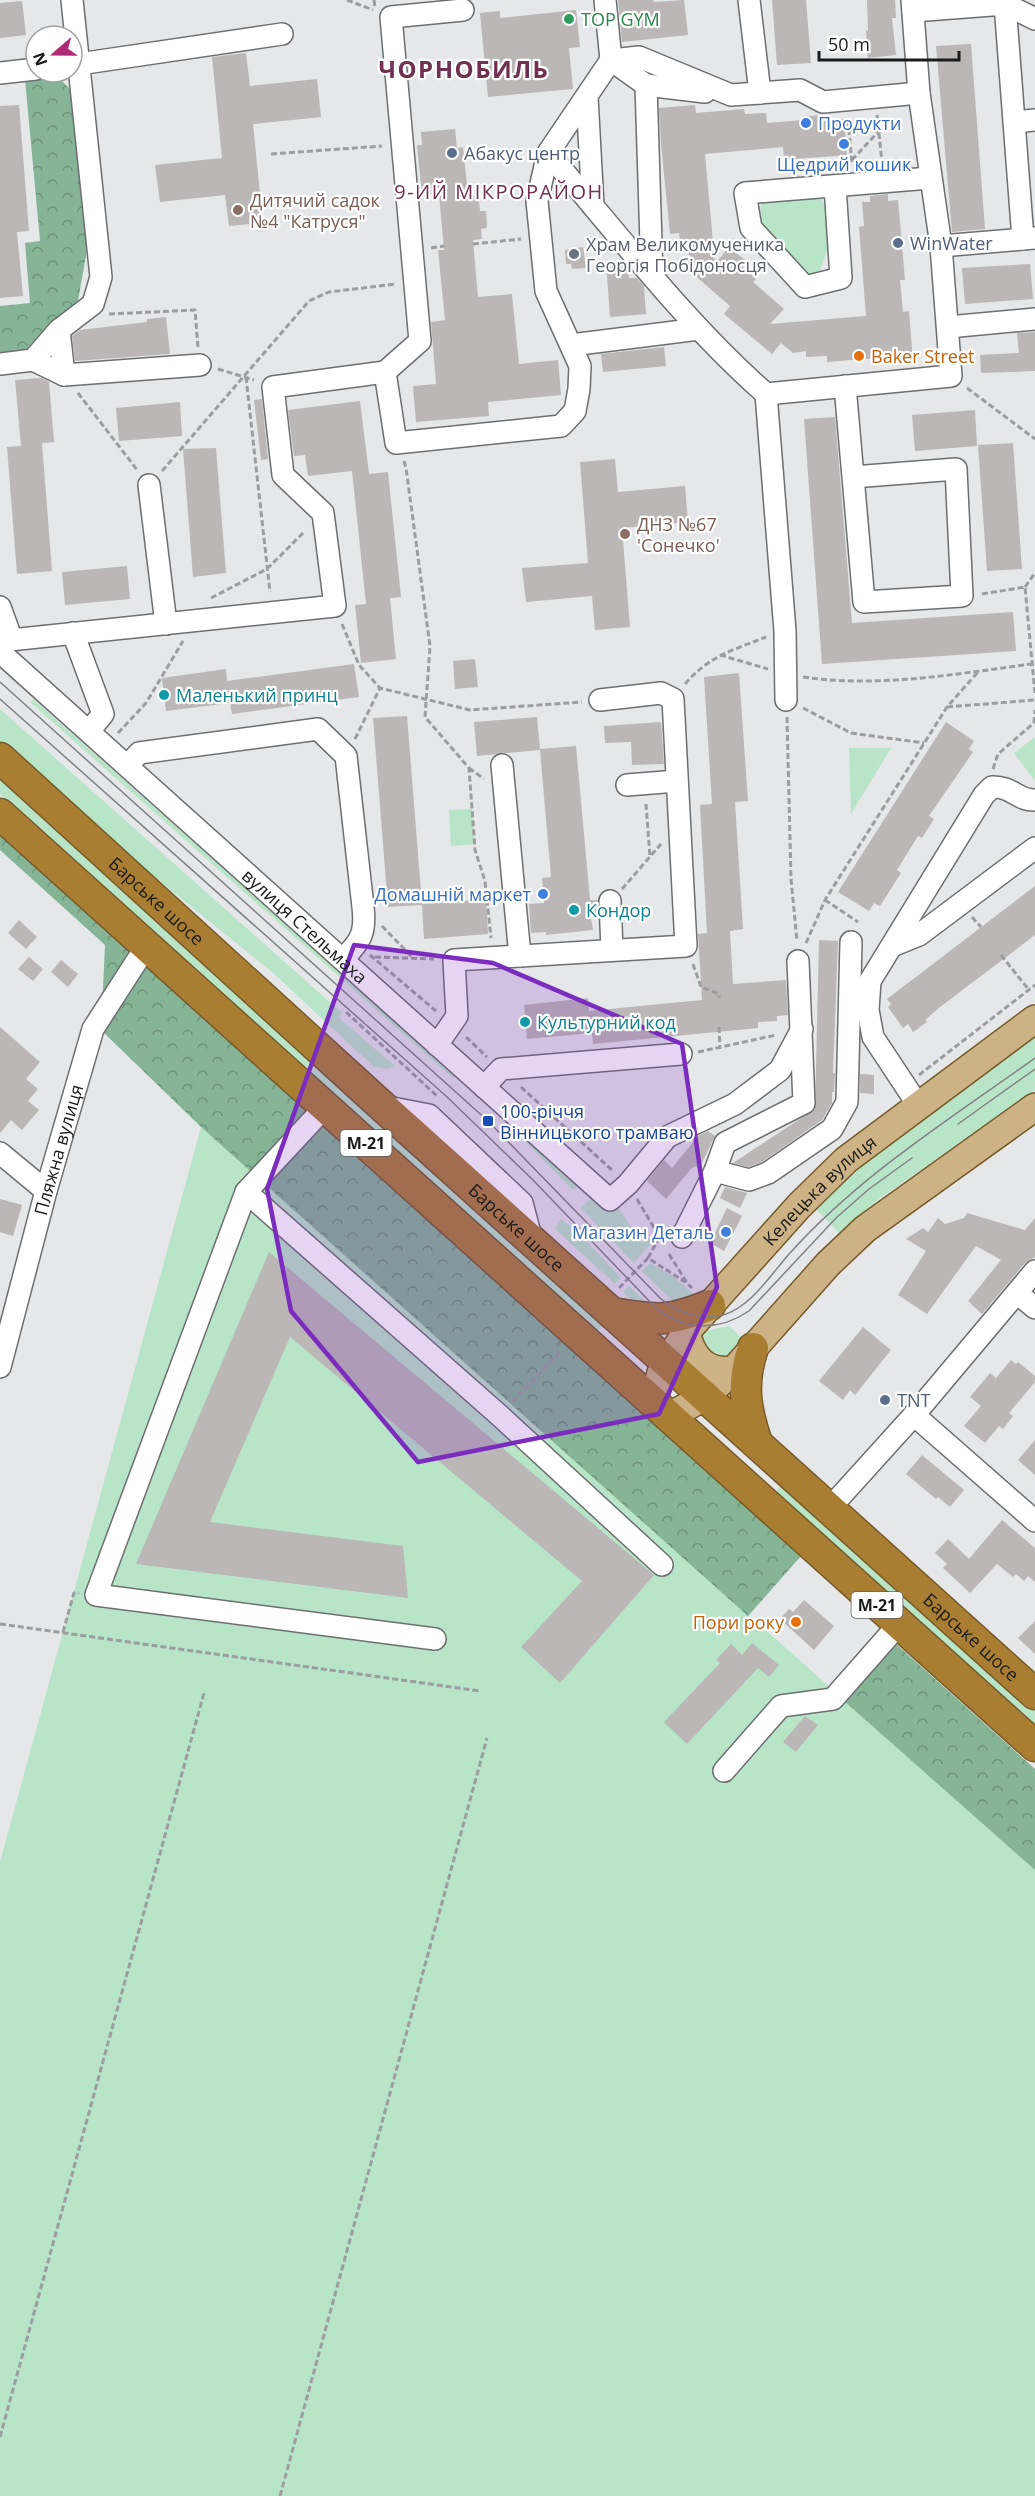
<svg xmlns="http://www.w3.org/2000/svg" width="1035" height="2496" viewBox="0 0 1035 2496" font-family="'Open Sans',sans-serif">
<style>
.green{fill:#b8e5c7}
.forest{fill:url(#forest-crowns)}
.building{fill:#bab7b6}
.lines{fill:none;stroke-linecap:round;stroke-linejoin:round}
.minor-casing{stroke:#6d6e70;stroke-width:24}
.major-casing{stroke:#775b2a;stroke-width:30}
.highway-casing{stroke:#775b2a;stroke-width:33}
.path{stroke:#9b9d9e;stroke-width:3;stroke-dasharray:6 3;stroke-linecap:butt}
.minor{stroke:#fff;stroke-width:21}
.major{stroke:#ccb284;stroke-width:27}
.highway{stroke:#aa7e32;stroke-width:30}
.tram{stroke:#818283;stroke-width:1.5}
.marked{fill:#7b2cbf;fill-opacity:0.2;stroke:#7b2cbf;stroke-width:4.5;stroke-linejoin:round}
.leisure-dot{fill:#2e9e5b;stroke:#fff;stroke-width:2}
.shop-dot{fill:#3f7fe0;stroke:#fff;stroke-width:2}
.service-dot{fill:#5c6f8a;stroke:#fff;stroke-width:2}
.education-dot{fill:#8d6e63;stroke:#fff;stroke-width:2}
.worship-dot{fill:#6b7280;stroke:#fff;stroke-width:2}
.food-dot{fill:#e8710a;stroke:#fff;stroke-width:2}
.culture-dot{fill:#0f9aa8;stroke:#fff;stroke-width:2}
.transit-dot{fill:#1a4fb4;stroke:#fff;stroke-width:2}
.labels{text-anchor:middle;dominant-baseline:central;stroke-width:4.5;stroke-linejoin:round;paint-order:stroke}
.shield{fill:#fff;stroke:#5e5f5f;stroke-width:1.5}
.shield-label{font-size:16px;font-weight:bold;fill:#191a1a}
.leisure-label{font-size:18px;fill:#27864d;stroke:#fff;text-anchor:start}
.shop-label{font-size:18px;fill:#366cbe;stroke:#fff;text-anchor:end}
.service-label{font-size:18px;fill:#4e5e75;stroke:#fff;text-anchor:start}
.education-label{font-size:18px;fill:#785e54;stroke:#fff;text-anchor:start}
.worship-label{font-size:18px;fill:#5b616d;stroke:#fff;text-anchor:start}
.food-label{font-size:18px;fill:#c56008;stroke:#fff;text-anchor:start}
.culture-label{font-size:18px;fill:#0d838f;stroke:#fff;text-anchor:start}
.street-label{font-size:18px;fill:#191a1a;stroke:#fff}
.transit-label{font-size:18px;fill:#164399;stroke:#fff;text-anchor:start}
.neighbourhood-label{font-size:20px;letter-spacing:1.5px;fill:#713050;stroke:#fff}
.district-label{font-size:24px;font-weight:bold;letter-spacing:1.5px;fill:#713050;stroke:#fff}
</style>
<defs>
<pattern id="forest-crowns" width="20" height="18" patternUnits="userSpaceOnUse" patternTransform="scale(1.5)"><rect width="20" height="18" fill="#85b596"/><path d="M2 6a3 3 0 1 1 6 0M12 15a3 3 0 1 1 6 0" fill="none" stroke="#6c927a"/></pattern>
</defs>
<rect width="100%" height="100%" fill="#e5e7e9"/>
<!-- green -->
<path class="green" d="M813,193l11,9 7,38 -11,30 -16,8 -44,-49 1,-26z
M33,699l423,376 -3,3 -423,-376z
M0,709l342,304 -3,5 56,48 -8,3 -14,-3 -101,-94 -157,-127 -115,-103z
M1035,737v44l-21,-28z
M849,748h42l-40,66z
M0,774l600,545 2,6 -4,6h-9l-589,-537z
M472,809l3,35 -24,2 -2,-36z
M1035,1036v54l-156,109 -40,34 -24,-25c67,-65 144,-118 220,-172z
M503,1116l77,69 -8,4 -70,-71z
M201,1127l834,743v626h-1035v-634z
M593,1196l12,11 14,2 23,34 10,-6 2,3 -20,23 -53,-55z
M561,1219l18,14 42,45 -6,6 -60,-55z
M650,1263l24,14 24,21 -16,8 -14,-9 -26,-26z
M629,1286l27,25 -23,-10 -10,-9z
M729,1326l14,13 -19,20 -11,2 -14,-22 6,-8z
M790,1473l245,221v52l-269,-241z"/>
<!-- forest -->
<path class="forest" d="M57,76l15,15 17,148 -12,67 -47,50 -30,4v-54l30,-3 -5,-60 15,-2 -15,-162z
M0,835l801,721 -53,60 -547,-489 -100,-97 4,-85 -105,-95z
M895,1643l140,126v101l-192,-170z"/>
<!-- building -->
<path class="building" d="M618,0h35l1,2 30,-2 4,35 -66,7z
M772,0h34l5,63 -34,2z
M867,0h28l1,18h-4l4,37 -28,3 -2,-27 2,-1z
M22,1l4,34 -26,3v-35z
M576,10l4,37 -11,1 4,41 -85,8 -8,-84 20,-2v7z
M971,44l14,185 -33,3 -16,-186z
M246,53l4,33 67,-7 4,38 -68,7 10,99 -34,3 -4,-31 -65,7 -5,-37 67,-7 -10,-101z
M19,105l10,126 -12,1 6,64 -23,2v-192z
M695,105l1,8 48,-4 1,5 21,-1 1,10 36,-3 -1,-3 18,-2 1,6 23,-2 3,36 -63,5 -1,-13 -78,7 10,110 14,-17 16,13 -4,5 15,14 -3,3 31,27 -14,15 96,-8 -7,-89 5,-1 -2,-24h8v-6l18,-2v7l10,-1 7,80h-5l3,32 6,-1 4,50 -35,3 -1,-6 -50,4v-6l-21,1v-6l-13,2 -12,-10 -9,11 -48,-40 6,-8 -46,-40 8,-9 -11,-9 -2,-15 -9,1 -9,-90 -2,-36z
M455,129l2,19 6,-1 5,47 10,-1 2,18h6l1,17 -6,1 1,10 -9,1 5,57 34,-3 7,70 39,-4 3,35 -73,7 1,14 -73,6 -3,-36 23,-2 -5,-62 14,-2 -7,-70h6l-5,-56 -17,2 -5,-51h5l-1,-13z
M583,247l3,21 -14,1 -1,-5h-5l-1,-14z
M622,261l2,9h4l1,8h8l7,8 2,28 -36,3 -4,-55z
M1030,264l3,35 -68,5 -3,-36z
M166,317l4,37 -95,7 -3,-25 8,-6 67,-8v-3z
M1035,332v39l-54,2 -1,-18 39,-2 -2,-20z
M664,347l2,19 -63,6 -2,-18z
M42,378l7,4 5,60 -12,1 10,128 -35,3 -10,-127 14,-1 -6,-66z
M262,399l6,60 -7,1 -7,-60z
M360,401l9,73 19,-2 13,125 -11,1 6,61 -35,4 -6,-58 11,-1 -14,-133 -44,5 -3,-21 -11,1 -6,-46z
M180,402l2,34 -63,5 -3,-33z
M975,410l2,36 -62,5 -3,-36z
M835,417l17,206 161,-11 3,39 -194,13 -18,-245z
M1013,443l9,126 -35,2 -9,-126z
M216,448l10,125 -33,4 -10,-128z
M615,459l3,33 67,-6 3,36 -66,6 8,99 -35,3 -3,-34 -66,6 -4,-34 66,-5 -8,-101z
M127,566l3,33 -65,6 -3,-33z
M475,659l3,28 -23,2 -2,-28z
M354,664l5,33 -127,17 -2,-11 -64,8 -4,-33 64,-9 1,12z
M739,673l9,128 -13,1 8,127 -13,2 3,53 53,-4 2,35 -11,1v5l-19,1v6l-165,16 -1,-11 -65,6 -3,-34 64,-7 1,13 113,-11 -4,-66 9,-1 -7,-128 12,-1 -8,-127z
M407,716l15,188 64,-5 2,35 -64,5 -2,-34 -34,2 -15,-189z
M537,717l3,32 36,-3 14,154h8v17l-7,1 2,12 -47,5v-3l-15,1 -2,-29 15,-1 -2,-25 9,-1 -11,-127 -63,6 -3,-34z
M661,722l3,42 -32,1 -1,-23 -26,1 -1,-17z
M946,722l28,19 -5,8 4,3 -44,64 5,3 -12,19 -4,-2 -21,34 4,3 -21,33 -6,-3 -5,8 -31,-19z
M1035,886v49l-95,72 -15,13 2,2 -14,10 -5,-8 -5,4 -15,-21 3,-3 -4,-5z
M19,920l18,17 -11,12 -18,-16z
M819,940l19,1 -5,132h2l-1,19h-2v11l-10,17 -60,42 -14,5 -15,-4 82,-54z
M29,957l14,12 -10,12 -15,-12z
M61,960l17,14 -10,13 -17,-15z
M0,1027l40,35 -14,17 12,10 -10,12 11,9 -17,20 -11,-10 -11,13z
M860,1074l14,1v19l-14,-1z
M708,1131l7,5 -16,33 -4,-3 -4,3 -25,30 -19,-18 17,-21 8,8 26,-32z
M725,1187l22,6 -7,15 -20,-10z
M0,1199l22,6 -9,31 -13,-4z
M727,1208l15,8 -18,35 -14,-8z
M967,1213l58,17 10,-12v39l-10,6 -43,51 -14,-13 33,-41 -25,-14 -49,68 -29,-19 28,-44 -20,-12 17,-11 5,4 10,-14 7,6 19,-6z
M269,1252l385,323 -94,108 -39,-36 61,-66 -292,-244 -80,185 193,24 5,52 -272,-34z
M863,1327l28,23 -36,45 -5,-5 -7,10 -24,-19z
M1011,1360l5,4 2,-2 17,14v6l-26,31 4,3 -10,13 -4,-3 -14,17 -21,-17 17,-20 -11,-9 20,-24 6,5z
M1035,1440v35l-17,-15z
M922,1455l42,35 -14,17 -12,-10 -2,2 -30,-25z
M1002,1520l33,28v34l-7,-6 -4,5 -8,-7 -3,3 -16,-13 -27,29 -27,-25 4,-4 -12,-11 13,-14 21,20z
M804,1600l30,26 -20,24 -34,-31 9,-10 4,3z
M1035,1621v33l-17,-16z
M752,1643l27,22 -10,12 -11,-9 -71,76 -23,-22 56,-59 -4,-3 15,-16 11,11z
M805,1716l13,9 -22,27 -13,-10z"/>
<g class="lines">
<defs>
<g id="minor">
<path d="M605,0l6,60 28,-3 92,38 69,-5 23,12 96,-9"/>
<path d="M749,0l11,93"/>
<path d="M1005,4l30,15"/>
<path d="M913,11l92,-7 18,235 12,-1"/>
<path d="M72,65l210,-31"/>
<path d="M0,73l36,-4"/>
<path d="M646,85l59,7"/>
<path d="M587,97l6,109"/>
<path d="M1015,122l20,-2"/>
<path d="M548,153c71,82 137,170 218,241l185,-18 -10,-130 -22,-153 -7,-93"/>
<path d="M835,186l6,92 -36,9 -54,-59 -6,-35 185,-15"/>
<path d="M941,246l82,-7"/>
<path d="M948,327l87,-8"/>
<path d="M59,330l5,45"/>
<path d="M571,345l128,-16"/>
<path d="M33,360l31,15 136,-10"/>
<path d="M0,364l33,-4 26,-30 34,-26 8,-27 -29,-277"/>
<path d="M385,372l11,71 165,-17 14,-15 4,-22 1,-23 -34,-75 -9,-90 11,-48 63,-93 35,25 6,190"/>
<path d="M845,386l19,216 98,-6 -6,-127 -103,8"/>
<path d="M766,394l19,237 1,69"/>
<path d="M149,485l17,139"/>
<path d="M0,607l12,33"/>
<path d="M73,633l30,81 -14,17"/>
<path d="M0,641l335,-35 -12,-93 -40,-38 -10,-88 112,-15 35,-31 -29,-324 72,-7"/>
<path id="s1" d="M0,652l610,548 18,-16 39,-47 68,-33 45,-34 22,-41"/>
<path d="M128,765l11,-12 179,-24 28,27 17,151c3,26 -2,34 -20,52"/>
<path d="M502,765l18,191"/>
<path d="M627,785l50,-4"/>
<path d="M610,901l2,49"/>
<path d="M892,946l27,-11 116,-87"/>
<path d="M798,961l6,142 -79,40 -10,28 34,9 19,-7 64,-44 15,-27 4,-160"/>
<path d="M437,1045l20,-29 -3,-56 232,-14 -13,-247 -12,-6 -61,7"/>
<path d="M484,1087l17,-18 180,-15"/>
<path d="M918,1105l-45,-68 -5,-27 2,-29 114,-186 8,-8c20,-1 26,14 43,13"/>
<path d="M382,1106l47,9 93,88 10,38"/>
<path d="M0,1153l46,38"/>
<path d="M246,1192l79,-85"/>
<path d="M682,1237l33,-66"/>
<path d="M1017,1293l18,15"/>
<path id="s2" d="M0,1367l46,-176 47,-162 54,-84"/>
<path d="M914,1415l121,106"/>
<path d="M829,1509l85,-94 121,-144"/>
<path d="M435,1639l-339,-44 150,-403 253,223 163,150"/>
<path d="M724,1771l57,-65 52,-7 66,-75"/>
</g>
<g id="major">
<path d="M686,1332c6,26 20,42 48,38"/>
<path id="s3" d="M653,1403l8,-30 25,-41 113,-126 47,-46 189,-141"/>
<path d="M668,1417l36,-20 30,-27 94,-106 37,-35 170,-122"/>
</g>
<g id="highway">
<path id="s4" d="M0,758l382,348 653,588"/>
<path d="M0,814l1035,932"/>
<path d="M612,1313c43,7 55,10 98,-8"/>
<path d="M753,1348c-12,35 -8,60 4,95"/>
</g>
</defs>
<!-- minor casing -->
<use href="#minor" class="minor-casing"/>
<!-- major casing -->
<use href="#major" class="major-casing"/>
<!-- highway casing -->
<use href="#highway" class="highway-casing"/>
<!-- path -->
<path class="path" d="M347,0l26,10
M374,0l1,7
M877,115l5,47
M848,120l4,44
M271,154l111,-8
M852,160l27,-29 -21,-12
M473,244l48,-5
M431,248l13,-2
M109,314l86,-4 3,37
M218,369l36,11
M246,377l24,215
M967,388l68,51
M78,393l60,78
M404,461l2,7 24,178 -5,71 44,51 6,82 10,31 6,57
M162,471l147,-170 20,-9 67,-8
M1025,587l10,-14
M982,594l43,-7 10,107
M211,598l56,-29 38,-38
M342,624l17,41 21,23
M720,655l48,14
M803,677c76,11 153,-3 228,-13
M685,684c24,-28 48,-34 81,-47
M947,707l88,-7
M803,708l48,25 73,10
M787,717l4,162 6,62
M1034,723l1,-13
M118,733l28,-30 37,-62
M355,739l25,-51 90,22 112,-8
M469,768l15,11
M993,769l5,-15 37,-32
M646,804l4,53
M622,889l39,-45
M825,900l33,22
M972,917l9,10
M382,926l31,32
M806,943l19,-43 122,-193 32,-36
M370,955l66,56
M1001,955l28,35
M375,957l59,2
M693,964l8,23 18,7v4
M346,1012l91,84
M719,1027l1,22
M466,1037l21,20
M698,1052l78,-17
M919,1075l116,-90
M521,1087l93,85
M637,1199l26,44
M669,1254l18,29 5,5
M648,1258l11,-20
M619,1288l29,-30 37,24
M512,1402l50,-52
M0,1624l480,67
M63,1632l11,-39h5
M0,2437l204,-744
M280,2496l207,-758"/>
<!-- minor -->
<use href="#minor" class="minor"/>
<!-- major -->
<use href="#major" class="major"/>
<!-- highway -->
<use href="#highway" class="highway"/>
<!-- tram -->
<path class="tram" d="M0,682l488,439 172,177c17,15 41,23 63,17 28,-8 48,-41 67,-62 70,-78 160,-134 245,-195
M0,699l446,397 87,84 121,126c28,25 64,26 95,5l87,-93 33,-29 43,-31
M958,1124l77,-55"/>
</g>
<!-- marked area -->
<path class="marked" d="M354,945l139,18 189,81 35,243 -58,127 -241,48 -127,-151 -24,-122z"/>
<!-- markers -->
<circle class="leisure-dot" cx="569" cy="19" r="6"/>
<g class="shop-dot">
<circle cx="806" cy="123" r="6"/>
<circle cx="844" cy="144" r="6"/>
<circle cx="543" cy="894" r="6"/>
<circle cx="726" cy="1232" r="6"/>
</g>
<g class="service-dot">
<circle cx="452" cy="153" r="6"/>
<circle cx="898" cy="243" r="6"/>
<circle cx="885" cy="1400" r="6"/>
</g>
<g class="education-dot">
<circle cx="238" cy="210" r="6"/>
<circle cx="625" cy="534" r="6"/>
</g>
<circle class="worship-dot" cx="574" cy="254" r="6"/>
<g class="food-dot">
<circle cx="859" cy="356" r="6"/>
<circle cx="796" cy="1622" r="6"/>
</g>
<g class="culture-dot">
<circle cx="164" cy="695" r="6"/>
<circle cx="574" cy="910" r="6"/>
<circle cx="525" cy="1022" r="6"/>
</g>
<rect class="transit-dot" x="482" y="1115" width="12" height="12" rx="3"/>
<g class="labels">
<!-- shield labels -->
<g class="shield">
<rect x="340.5" y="1130" width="51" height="26" rx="4.5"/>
<rect x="851.5" y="1592" width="51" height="26" rx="4.5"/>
</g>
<g class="shield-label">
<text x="366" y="1143">М-21</text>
<text x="877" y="1605">М-21</text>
</g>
<!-- leisure labels -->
<g class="leisure-label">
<text x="581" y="19">TOP GYM</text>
</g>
<!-- shop labels -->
<g class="shop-label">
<text x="818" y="123" text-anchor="start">Продукти</text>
<text x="844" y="164" text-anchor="middle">Щедрий кошик</text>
<text x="531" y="894">Домашній маркет</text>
<text x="714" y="1232">Магазин Деталь</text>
</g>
<!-- service labels -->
<g class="service-label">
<text x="464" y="153">Абакус центр</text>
<text x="910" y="243">WinWater</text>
<text x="897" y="1400">TNT</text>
</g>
<!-- education labels -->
<g class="education-label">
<text x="250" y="200">Дитячий садок<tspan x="250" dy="21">№4 "Катруся"</tspan></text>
<text x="637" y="524">ДНЗ №67<tspan x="637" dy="21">'Сонечко'</tspan></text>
</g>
<!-- worship labels -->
<g class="worship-label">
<text x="586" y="244">Храм Великомученика<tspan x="586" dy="21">Георгія Побідоносця</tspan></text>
</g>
<!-- food labels -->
<g class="food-label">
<text x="871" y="356">Baker Street</text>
<text x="784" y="1622" text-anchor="end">Пори року</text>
</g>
<!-- culture labels -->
<g class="culture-label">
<text x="176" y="695">Маленький принц</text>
<text x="586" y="910">Кондор</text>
<text x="537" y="1022">Культурний код</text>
</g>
<!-- street labels -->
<g class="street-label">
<text stroke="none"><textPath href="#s4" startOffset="212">Барське шосе</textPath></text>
<text stroke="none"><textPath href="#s1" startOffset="410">вулиця Стельмаха</textPath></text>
<text stroke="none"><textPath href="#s2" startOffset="225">Пляжна вулиця</textPath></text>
<text stroke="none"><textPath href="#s3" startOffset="274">Келецька вулиця</textPath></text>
<text stroke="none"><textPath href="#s4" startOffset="698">Барське шосе</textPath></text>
<text stroke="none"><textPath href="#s4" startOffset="1310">Барське шосе</textPath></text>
</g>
<!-- transit labels -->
<g class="transit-label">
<text x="500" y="1111">100-річчя<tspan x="500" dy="21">Вінницького трамваю</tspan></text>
</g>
<!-- neighbourhood labels -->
<g class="neighbourhood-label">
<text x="499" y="191">9-ИЙ МІКРОРАЙОН</text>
</g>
<!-- district labels -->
<g class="district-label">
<text x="464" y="68">ЧОРНОБИЛЬ</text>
</g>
</g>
<!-- north arrow -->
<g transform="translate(54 54) rotate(250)"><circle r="28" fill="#ffffff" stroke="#a3a3a3" stroke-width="1.5"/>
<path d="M0-4.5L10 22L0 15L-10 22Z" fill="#af2b74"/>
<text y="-9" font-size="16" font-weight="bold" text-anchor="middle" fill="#191a1a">N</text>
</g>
<!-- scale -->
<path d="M819 51v9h140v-9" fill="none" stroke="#191a1a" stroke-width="3"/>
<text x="828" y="51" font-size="18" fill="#191a1a" stroke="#ffffff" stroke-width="4.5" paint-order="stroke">50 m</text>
</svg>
